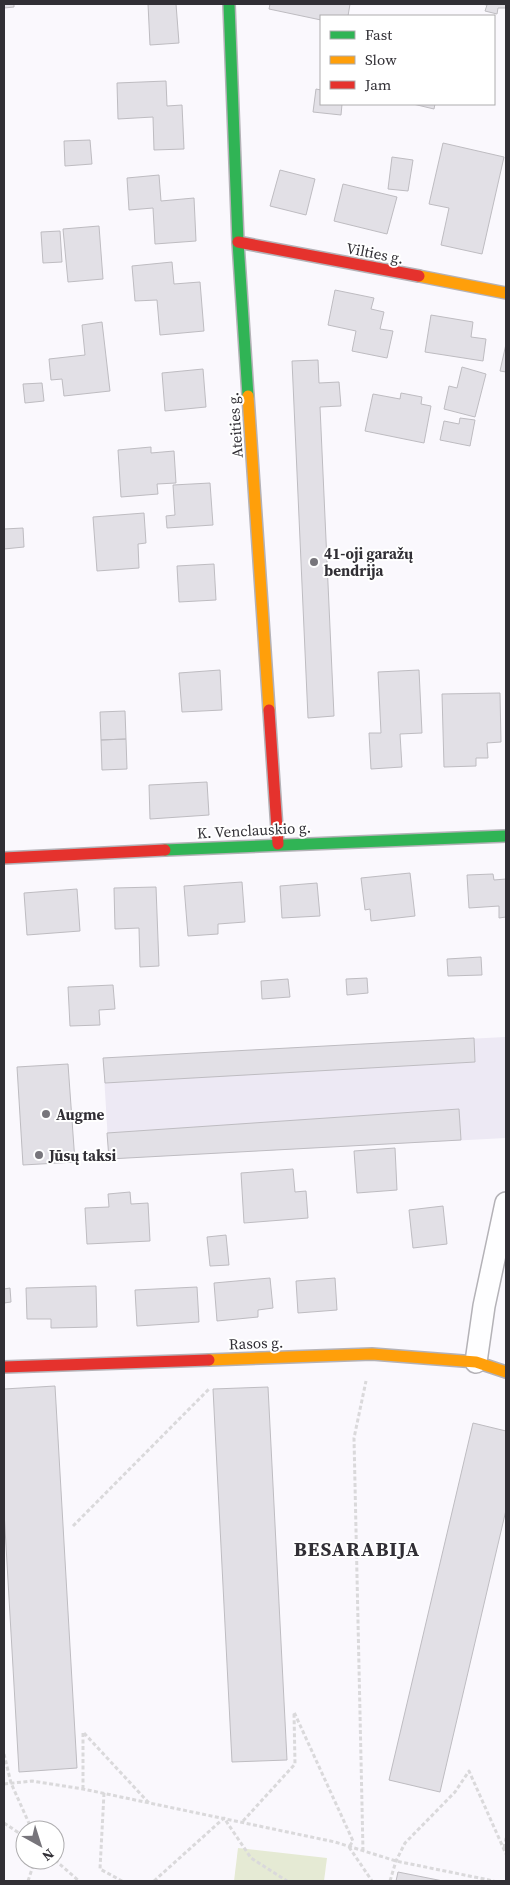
<svg xmlns="http://www.w3.org/2000/svg" width="510" height="1885" viewBox="0 0 510 1885" font-family="'Source Serif 4',serif">
<style>
.built{fill:#ede9f4}
.green{fill:#e5ead4}
.building{fill:#e2e0e6;stroke:#bebcc1}
.lines{fill:none;stroke-linecap:round;stroke-linejoin:round}
.street-casing{stroke:#b4b2b7;stroke-width:24}
.fast-casing{stroke:#b4b2b7;stroke-width:14}
.slow-casing{stroke:#b4b2b7;stroke-width:14}
.jam-casing{stroke:#b4b2b7;stroke-width:14}
.path{stroke:#dad9db;stroke-width:3;stroke-dasharray:4 2.5;stroke-linecap:butt}
.street{stroke:#fefeff;stroke-width:21}
.fast{stroke:#30b455;stroke-width:11}
.slow{stroke:#ff9f0a;stroke-width:11}
.jam{stroke:#e5322d;stroke-width:11}
.poi-dot{fill:#77757b;stroke:#fff;stroke-width:2}
.labels{text-anchor:middle;dominant-baseline:central;stroke-width:4;stroke-linejoin:round;paint-order:stroke}
.street-label{font-size:15px;fill:#312f35;stroke:#fff}
.poi-label{font-size:15px;font-weight:bold;fill:#312f35;stroke:#fff;text-anchor:start}
.district-label{font-size:20px;font-weight:bold;letter-spacing:1px;fill:#312f35;stroke:#fff}
</style>
<rect width="100%" height="100%" fill="#faf8fd"/>
<!-- built -->
<path class="built" d="M505,1037l1,101 -397,21 -6,-101z"/>
<!-- green -->
<path class="green" d="M238,1848l89,10 -3,23h-90z"/>
<!-- building -->
<path class="building" d="M4,4h10v3l-10,1z
M148,4h28l3,39 -29,2z
M270,4h80l-2,12h-27v4l-52,-11z
M481,4h25v4h-8l-1,6 -12,-3 2,-6z
M166,81l1,25 15,-1 2,44 -30,1 -1,-33 -35,2 -1,-36z
M316,89l5,1v14h21l-1,11 -28,-3z
M413,104h22l-1,5z
M90,140l2,24 -27,2 -1,-25z
M443,143l61,14 -22,97 -41,-9 8,-37 -20,-4z
M392,157l21,3 -5,31 -20,-2z
M280,170l35,9 -9,36 -36,-9z
M159,175l2,26 33,-3 2,43 -41,3 -2,-36 -24,2 -2,-32z
M343,184l54,13 -10,37 -53,-13z
M99,226l4,53 -35,3 -5,-53z
M60,231l2,31 -19,1 -2,-31z
M172,262l2,22 26,-2 4,49 -44,4 -3,-35 -22,1 -3,-35z
M335,290l39,8 -3,11 13,3 -4,17 13,2 -6,27 -35,-7 4,-20 -28,-6z
M431,315l42,7 -2,15 15,2 -3,22 -58,-9z
M102,322l8,69 -46,5 -2,-17 -11,1 -2,-21 36,-4 -3,-30z
M506,344v28l-6,-1z
M318,360l1,23 20,-1 2,24 -21,1 14,309 -26,2 -16,-357z
M462,367l24,7 -11,43 -31,-8 5,-23 8,2z
M203,369l3,38 -41,4 -3,-38z
M42,383l2,18 -19,2 -2,-19z
M401,393l21,4 -1,7 10,2 -7,37 -59,-12 8,-37 27,5z
M460,418l15,2 -5,26 -30,-6 4,-19 15,3z
M151,447v6l23,-2 2,32 -19,1 1,10 -37,3 -3,-47z
M210,483l3,42 -46,3 -1,-12 9,-1 -2,-30z
M144,513l2,30 -8,1 1,24 -42,3 -4,-54z
M23,528l1,19 -20,2v-20z
M214,564l2,36 -37,2 -2,-36z
M220,670l2,40 -40,2 -3,-39z
M419,670l3,63 -22,1 2,33 -31,2 -2,-36h12l-3,-61z
M500,693l1,49 -14,1 1,15h-12v8l-32,1 -2,-73z
M125,711l1,28 -25,1 -1,-28z
M126,739l1,30 -25,1 -1,-30z
M207,782l2,33 -59,4 -1,-34z
M410,873l5,43 -44,5 -1,-12 -5,1 -4,-32z
M493,874l1,6 12,-1v38l-7,1v-12l-30,2 -2,-33z
M242,882l3,40 -27,2v10l-30,2 -4,-50z
M317,883l3,33 -38,2 -2,-32z
M156,887l3,79 -19,1 -1,-39 -24,1 -1,-41z
M77,889l3,42 -53,4 -3,-42z
M481,957l1,18 -34,1 -1,-17z
M367,978l1,15 -21,2 -1,-16z
M288,979l2,18 -28,2 -1,-18z
M113,985l2,24 -16,1 1,15 -30,1 -2,-39z
M474,1038l1,24 -370,21 -2,-25z
M68,1064l7,98 -52,3 -6,-98z
M459,1109l2,31 -352,19 -2,-26z
M395,1148l2,42 -40,3 -3,-42z
M293,1169l2,23 11,-1 2,27 -64,5 -3,-50z
M130,1192l1,12 17,-1 2,38 -63,3 -2,-36 24,-1 -1,-13z
M443,1206l4,38 -34,4 -4,-38z
M226,1235l3,30 -19,1 -3,-29z
M270,1278l3,30 -15,2v7l-41,4 -3,-38z
M335,1278l2,32 -39,3 -2,-32z
M96,1286l1,41 -46,1v-9h-24l-1,-31z
M197,1287l2,35 -62,4 -2,-36z
M10,1288l1,14 -7,1v-14z
M55,1386l22,382 -58,4 -15,-261v-122z
M268,1387l19,373 -55,2 -19,-373z
M473,1423l33,8v79l-66,282 -51,-12z
M398,1872l45,9h-47z"/>
<g class="lines">
<defs>
<path id="street" d="M476,1362l8,-56 22,-103"/>
<path id="fast" d="M229,4l9,238 10,154
M165,850l341,-14"/>
<path id="slow" d="M419,276l87,17
M248,396l21,314
M209,1360l163,-6 104,8 30,10"/>
<path id="jam" d="M238,242l181,34
M269,710l9,134
M4,858l161,-8
M4,1367l205,-7"/>
</defs>
<!-- street casing -->
<use href="#street" class="street-casing"/>
<!-- fast casing -->
<use href="#fast" class="fast-casing"/>
<!-- slow casing -->
<use href="#slow" class="slow-casing"/>
<!-- jam casing -->
<use href="#jam" class="jam-casing"/>
<!-- path -->
<path class="path" d="M73,1526l137,-138
M4,1754l7,29 21,47
M4,1784l28,-3 51,8 252,53 61,19 98,20
M83,1789v-57l66,71
M104,1793l-4,76 22,12
M243,1821l52,-57 -1,-52 59,129 -4,6
M4,1823l21,14
M349,1847l23,34
M504,1848l2,-10
M363,1851l-9,-413 12,-57
M55,1860l24,21
M28,1881l7,-21
M154,1881l70,-63 27,40 36,23
M390,1881l6,-20 9,-18 50,-51 14,-21 37,83"/>
<!-- street -->
<use href="#street" class="street"/>
<!-- fast -->
<use href="#fast" class="fast"/>
<!-- slow -->
<use href="#slow" class="slow"/>
<!-- jam -->
<use href="#jam" class="jam"/>
</g>
<!-- markers -->
<g class="poi-dot">
<circle cx="314" cy="562" r="5"/>
<circle cx="46" cy="1114" r="5"/>
<circle cx="39" cy="1155" r="5"/>
</g>
<g class="labels">
<!-- street labels -->
<g class="street-label">
<text transform="translate(375 253) rotate(11)">Vilties g.</text>
<text transform="translate(235 425) rotate(-94)">Ateities g.</text>
<text transform="translate(254 830) rotate(-3)">K. Venclauskio g.</text>
<text transform="translate(256 1343) rotate(-2)">Rasos g.</text>
</g>
<!-- poi labels -->
<g class="poi-label">
<text x="324" y="553">41-oji garažų<tspan x="324" dy="17">bendrija</tspan></text>
<text x="56" y="1114">Augme</text>
<text x="49" y="1155">Jūsų taksi</text>
</g>
<!-- district labels -->
<g class="district-label">
<text x="357" y="1549">BESARABIJA</text>
</g>
</g>
<!-- border -->
<rect width="510" height="1885" fill="none" stroke="#312f35" stroke-width="10"/>
<!-- legend -->
<rect x="320" y="15" width="175" height="90" fill="#ffffff" stroke="#adacae"/>
<rect x="330" y="31" width="25" height="8" fill="#30b455" stroke="#adacae"/>
<text x="365" y="40" font-size="15" fill="#312f35">Fast</text>
<rect x="330" y="56" width="25" height="8" fill="#ff9f0a" stroke="#adacae"/>
<text x="365" y="65" font-size="15" fill="#312f35">Slow</text>
<rect x="330" y="81" width="25" height="8" fill="#e5322d" stroke="#adacae"/>
<text x="365" y="90" font-size="15" fill="#312f35">Jam</text>
<!-- north arrow -->
<g transform="translate(40 1845) rotate(141)"><circle r="24" fill="#ffffff" stroke="#adacae"/>
<path d="M0-4L9 19L0 12L-9 19Z" fill="#77757b"/>
<text y="-8" font-size="14" font-weight="bold" text-anchor="middle" fill="#312f35">N</text>
</g>
</svg>
